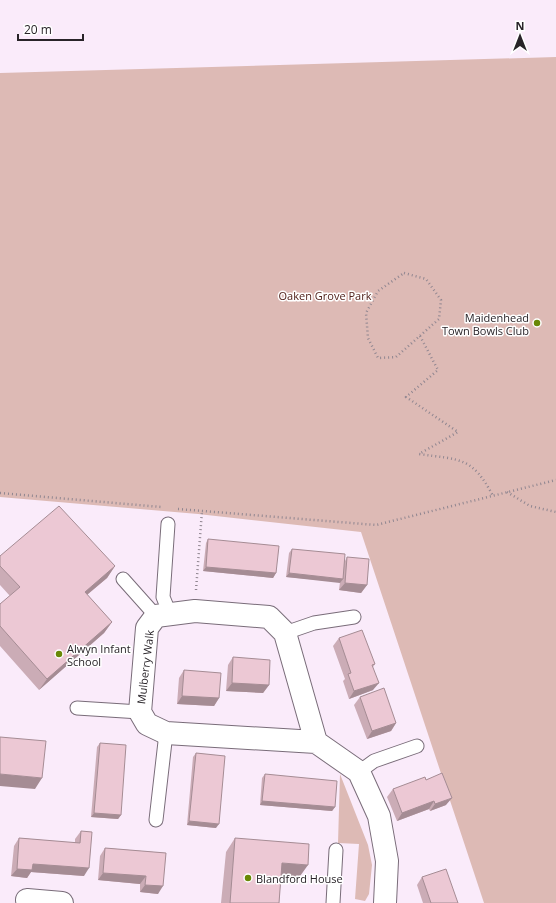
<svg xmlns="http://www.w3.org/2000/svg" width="556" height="903" viewBox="0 0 556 903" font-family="'Open Sans',sans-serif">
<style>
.green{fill:#ddbab5}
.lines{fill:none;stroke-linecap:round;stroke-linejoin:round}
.lane-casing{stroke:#796c79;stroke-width:15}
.street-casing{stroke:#796c79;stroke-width:24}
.path{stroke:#908690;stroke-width:2.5;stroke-dasharray:1 3;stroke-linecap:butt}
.lane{stroke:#fff;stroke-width:13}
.street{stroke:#fff;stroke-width:22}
.wall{fill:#cbacb6}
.shaded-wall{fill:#a58c94}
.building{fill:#ecc8d4;stroke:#a58c94}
.poi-dot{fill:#688806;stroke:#fff;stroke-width:1.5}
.labels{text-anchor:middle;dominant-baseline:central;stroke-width:3;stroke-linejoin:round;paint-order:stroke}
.park-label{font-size:11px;fill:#50201a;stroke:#fff}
.poi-label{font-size:11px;fill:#282328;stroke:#fff;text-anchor:start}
.street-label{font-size:11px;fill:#282328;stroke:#fff}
</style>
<rect width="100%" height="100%" fill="#faebfa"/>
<!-- green -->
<path class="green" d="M556,57v846h-72l-123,-371 -163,-18 -198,-17v-424z
M340,774l28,71 4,20 -3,29 -4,7 -10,-2 4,-55 -21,-1z"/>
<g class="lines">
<defs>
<path id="lane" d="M168,524l-5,73 7,17
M123,579l33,37
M285,633l29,-10 40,-6
M77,708l63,4
M359,772l15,-11 43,-15
M156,820l10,-87
M333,903l3,-53"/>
<path id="street" d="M195,611l74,6 16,16 31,109 -150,-9 -19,-9 -7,-12 7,-84 9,-12z
M316,742l43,30 20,44 8,45 -2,42
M27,900l35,3"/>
</defs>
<!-- lane casing -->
<use href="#lane" class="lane-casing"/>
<!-- street casing -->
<use href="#street" class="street-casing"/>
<!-- path -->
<path class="path" d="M404,273l22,6 15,21 -2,19 -43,38 -18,1 -10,-20 -2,-25 12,-22z
M420,336l18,34 -32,27 52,35 -39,22c41,6 53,2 74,42
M507,492l23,14 26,6
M0,493l161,14
M178,509l198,16 180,-45
M196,590l6,-79"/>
<!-- lane -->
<use href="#lane" class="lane"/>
<!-- street -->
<use href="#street" class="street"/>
</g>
<!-- wall -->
<path class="wall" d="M208,539l68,34 -3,5 -70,-7 3,-28z
M292,549l53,12 2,-4 20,28 -6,8 -22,-3 1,-8 -54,-5 3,-24z
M0,556l115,10 -8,12 -20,17 25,27 -8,11 -65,57 -39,-44v-42l10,-8 -10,-11z
M339,638l36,26 -2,3v23l-24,9 -6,-18 2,-2 -12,-33z
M233,657l36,28 -6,8 -37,-2 2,-26z
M184,670l35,28 -5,8 -37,-2 2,-26z
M360,697l36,26 -5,8 -24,8 -13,-34z
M100,743l21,72 -3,4 -27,-2 6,-70z
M196,753l20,75 -29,-3 6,-68z
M265,774l70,33 -3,4 -72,-6 2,-27z
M426,780l20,25 -16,6 -1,-2 -32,12 -10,-24 6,-8z
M81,831l3,45 -53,-4 -4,6 -16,-2 3,-30 5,-8 56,5v-4z
M235,838l63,41 -17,-2 -2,26h-58l5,-51z
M105,848l61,5 -8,41 -18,-2v-8l-42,-4 2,-24z
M422,877l36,26h-35l-6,-18z"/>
<!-- shaded-wall -->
<path class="shaded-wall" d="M115,566l-8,12 -30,25 8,-11z
M206,567l70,6 -3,5 -70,-7z
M289,573l54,6 -3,4 -54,-6z
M345,583l22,2 -6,8 -22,-3z
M112,622l-8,11 -65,57 8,-11z
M232,683l37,2 -6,8 -37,-2z
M379,683l-6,7 -24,9 5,-8z
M182,696l37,2 -5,8 -37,-2z
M396,723l-5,8 -24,8 5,-8z
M0,774l42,4 -7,11 -35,-3z
M452,798l-6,7 -16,6 5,-7z
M262,801l73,6 -3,4 -72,-6z
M434,801l-5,8 -32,12 5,-8z
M94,813l27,2 -3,4 -27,-2z
M189,821l30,3 -3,4 -29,-3z
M282,863l26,2 -10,14 -26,-3z
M33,864l56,4 -5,8 -53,-4 -4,6 -16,-2 6,-7z
M103,873l43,3 -6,8 -42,-4z
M145,885l18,1 -5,8 -18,-2z"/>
<!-- building -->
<path class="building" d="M59,506l56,60 -30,26 27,30 -65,57 -47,-53v-22l20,-17 -20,-21v-10z
M208,539l71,7 -3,27 -70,-6z
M292,549l53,5 -2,25 -54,-6z
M347,557l22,2 -2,26 -22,-2z
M362,630l13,34 -3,1 7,18 -25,8 -6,-17 3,-1 -12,-35z
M233,657l37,3 -1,25 -37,-2z
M184,670l37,3 -2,25 -37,-2z
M384,688l12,35 -24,8 -12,-34z
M0,737l46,4 -4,37 -42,-4z
M100,743l26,2 -5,70 -27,-2z
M196,753l29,3 -6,68 -30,-3z
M442,773l10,25 -17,6 -1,-3 -32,12 -9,-24 32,-12 1,3z
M265,774l72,7 -2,26 -73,-6z
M81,831l11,1 -3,36 -56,-4 -1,6 -15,-1 2,-31 61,5z
M235,838l74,6 -1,21 -26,-2 -3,40h-49z
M105,848l61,5 -3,33 -18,-1 1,-9 -43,-3z
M446,869l12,34h-27l-9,-26z"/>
<!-- markers -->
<g class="poi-dot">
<circle cx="537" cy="323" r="4"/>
<circle cx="59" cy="654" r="4"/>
<circle cx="248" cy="878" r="4"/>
</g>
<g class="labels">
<!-- park labels -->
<g class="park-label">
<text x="325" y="295">Oaken Grove Park</text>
</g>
<!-- poi labels -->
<g class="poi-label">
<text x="529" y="317" text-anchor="end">Maidenhead<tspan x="529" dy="13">Town Bowls Club</tspan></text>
<text x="67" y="648">Alwyn Infant<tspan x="67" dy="13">School</tspan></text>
<text x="256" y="878">Blandford House</text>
</g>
<!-- street labels -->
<g class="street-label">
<text transform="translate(145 667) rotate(-83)">Mulberry Walk</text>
</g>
</g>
<!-- north arrow -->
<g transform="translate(520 36)" stroke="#ffffff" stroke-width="3" paint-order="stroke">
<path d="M0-3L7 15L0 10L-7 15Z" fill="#282328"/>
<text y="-6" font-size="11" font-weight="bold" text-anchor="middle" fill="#282328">N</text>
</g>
<!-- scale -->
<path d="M18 34v6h65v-6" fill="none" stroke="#282328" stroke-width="2"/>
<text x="24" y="34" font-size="12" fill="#282328" stroke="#ffffff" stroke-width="3" paint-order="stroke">20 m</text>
</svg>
